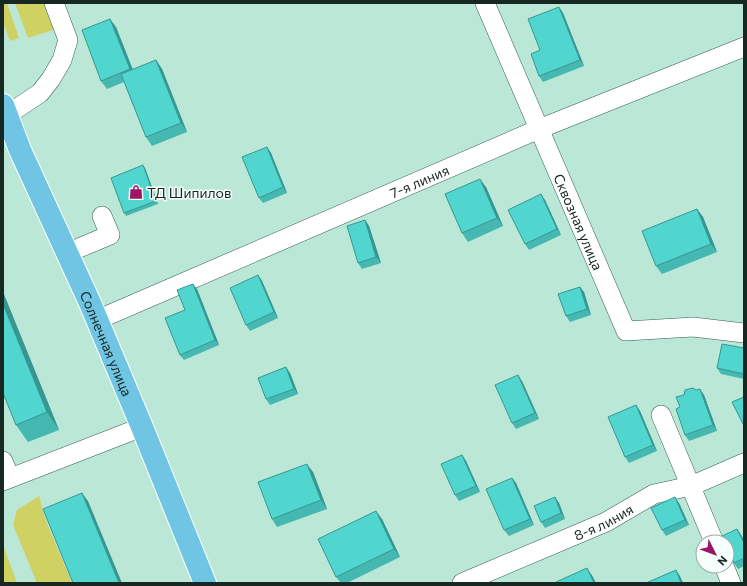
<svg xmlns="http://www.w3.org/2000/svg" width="747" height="586" viewBox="0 0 747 586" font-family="Commissioner,sans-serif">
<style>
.green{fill:#cfd163}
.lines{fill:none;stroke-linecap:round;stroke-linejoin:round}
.minor-casing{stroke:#365e51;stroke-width:20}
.major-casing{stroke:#fff;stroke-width:24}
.minor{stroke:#fff;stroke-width:19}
.major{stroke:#6fc5e3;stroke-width:22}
.wall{fill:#45b8b2}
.shaded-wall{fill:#389691}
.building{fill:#50d6cf;stroke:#389691}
.labels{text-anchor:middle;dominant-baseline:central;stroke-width:3;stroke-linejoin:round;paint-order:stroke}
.street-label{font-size:14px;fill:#172822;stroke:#f6fffb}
.poi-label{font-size:14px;fill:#172822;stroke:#f6fffb;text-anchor:start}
</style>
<rect width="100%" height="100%" fill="#bbe7d6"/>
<!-- green -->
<path class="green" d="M3,3h4l12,35 -9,3 -7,-18z
M15,3h34l10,25 -31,10z
M39,496l7,25 26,62h-35l-24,-58 4,-15z
M3,545l14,38h-14z"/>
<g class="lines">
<defs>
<g id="minor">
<path id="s1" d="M485,3l141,328 67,-4 51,6"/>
<path d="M7,115l33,-22 11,-14 11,-19 6,-20 -14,-37"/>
<path d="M67,253l43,-18 -8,-19"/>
<path id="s2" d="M97,320l442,-191 205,-82"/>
<path d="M661,415l53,127"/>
<path d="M3,461l7,17"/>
<path d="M3,481l139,-54"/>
<path d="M724,566l7,17"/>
<path id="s3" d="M462,583l144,-61 48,-28 37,-8 53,-23"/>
</g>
<g id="major">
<path id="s4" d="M3,105l17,45 70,153 52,124 63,156"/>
</g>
</defs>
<!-- minor casing -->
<use href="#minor" class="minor-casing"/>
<!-- major casing -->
<use href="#major" class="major-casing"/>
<!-- minor -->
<use href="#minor" class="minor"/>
<!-- major -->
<use href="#major" class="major"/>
</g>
<!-- wall -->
<path class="wall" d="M559,7l4,6 21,53 -41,16 -4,-6 1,-26z
M116,27l17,43 23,-10 6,9 25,63 -35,14 -6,-9 -22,-55 -17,7 -6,-8z
M267,147l4,6 16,40 -24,10 -4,-5z
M145,168l13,36 -32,12 -2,-3z
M486,187l17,39 -35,16 -6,-9z
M545,200l16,35 -32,15 -4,-6z
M697,209l6,8 14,35 -55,22 -6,-8z
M365,220l4,6 12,37 -19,6 -4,-6z
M258,275l4,6 16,37 -28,13 -4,-6z
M580,287l4,5 7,23 -21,7 -4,-6z
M197,289l22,56 -35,15 -4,-5 5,-45z
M3,292l56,138 -31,12 -12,-17z
M744,348v31l-23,-5 -4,-6z
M290,373l8,21 -28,11 -4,-6z
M522,381l17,38 -23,10 -4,-6z
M696,390l8,5 13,36 -28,10 -4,-6 -5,-28 4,-12z
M636,405l4,6 17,40 -28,12 -4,-6z
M462,455l4,6 14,31 -21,9 -4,-6z
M313,472l14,37 -50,18 -5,-8z
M512,478l4,5 18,42 -25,11 -5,-6z
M555,497l4,6 6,16 -20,9 -4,-6z
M679,503l10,22 -23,11 -4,-6z
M382,519l18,38 -53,26h-6l-5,-6z
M737,529l4,6 3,5v26l-6,3 -4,-6z"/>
<!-- shaded-wall -->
<path class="shaded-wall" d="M559,7l4,6 21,53 -4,-6z
M110,19l6,8 20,51 -6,-9z
M156,60l6,9 25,63 -6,-9z
M267,147l4,6 16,40 -4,-6z
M143,165l2,3 13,36 -2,-3z
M480,179l6,8 17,39 -6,-8z
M541,194l4,6 16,35 -4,-6z
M697,209l6,8 14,35 -6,-8z
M365,220l4,6 12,37 -5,-6z
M258,275l4,6 16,37 -4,-6z
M193,284l4,5 22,56 -4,-5z
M580,287l4,5 7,23 -4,-6z
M3,292l56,138 -12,-18 -44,-108z
M286,367l4,6 8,21 -4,-5z
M518,375l4,6 17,38 -4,-6z
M700,389l4,6 13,36 -4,-6z
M636,405l4,6 17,40 -4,-6z
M462,455l4,6 14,31 -4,-6z
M307,464l6,8 14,37 -6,-9z
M512,478l4,5 18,42 -4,-6z
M82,493l6,8 34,82h-3z
M555,497l4,6 6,16 -4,-6z
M675,497l4,6 10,22 -4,-5z
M376,511l6,8 18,38 -6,-8z
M737,529l4,6 3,5v3z
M587,568l6,9 3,6h-2z
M676,570l4,6 3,7h-2z"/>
<!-- building -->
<path class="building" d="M559,7l21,53 -41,16 -8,-22 9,-4 -12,-31z
M110,19l20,50 -29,12 -19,-51z
M156,60l25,63 -35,14 -25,-63z
M267,147l16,40 -24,11 -17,-41z
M143,165l13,36 -32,12 -13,-35z
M480,179l17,39 -35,15 -17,-39z
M541,194l16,35 -32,15 -17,-34z
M697,209l14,35 -55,22 -14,-35z
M365,220l11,37 -18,6 -11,-37z
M258,275l16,37 -28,13 -16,-37z
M193,284l22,56 -35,15 -15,-37 20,-8 -8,-20z
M580,287l7,22 -21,7 -8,-22z
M3,304l44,108 -31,13 -13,-32z
M722,344l22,4v26l-27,-6z
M286,367l8,22 -28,10 -8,-21z
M518,375l17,38 -23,10 -17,-38z
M693,388l3,2 4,-1 13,36 -28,10 -9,-26 4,-2 -4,-10 8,-2 1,-5z
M744,397v26l-1,1 -11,-22z
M636,405l17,40 -28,12 -17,-40z
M462,455l14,31 -21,9 -14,-31z
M307,464l14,36 -49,19 -14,-37z
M512,478l18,41 -26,11 -18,-41z
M82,493l37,90h-46l-30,-74z
M555,497l6,16 -20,9 -7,-16z
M675,497l10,23 -23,10 -11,-22z
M376,511l18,38 -58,28 -18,-38z
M737,529l7,14v15l-10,5 -7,-15v-6h-3l-2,-6z
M587,568l7,15h-40z
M676,570l5,13h-35z"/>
<!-- icons -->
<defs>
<symbol id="shop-bare" viewBox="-9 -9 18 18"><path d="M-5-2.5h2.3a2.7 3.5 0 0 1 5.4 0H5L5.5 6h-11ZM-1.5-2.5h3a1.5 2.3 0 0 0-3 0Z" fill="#9c1667" stroke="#f6fffb" stroke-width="2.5" paint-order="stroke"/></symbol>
</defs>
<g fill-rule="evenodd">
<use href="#shop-bare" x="126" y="182" width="20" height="20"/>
</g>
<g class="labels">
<!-- street labels -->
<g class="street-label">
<text stroke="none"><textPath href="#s2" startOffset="351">7-я линия</textPath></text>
<text stroke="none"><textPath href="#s1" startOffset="238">Сквозная улица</textPath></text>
<text stroke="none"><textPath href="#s4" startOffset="260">Солнечная улица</textPath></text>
<text stroke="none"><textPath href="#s3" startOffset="154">8-я линия</textPath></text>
</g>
<!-- poi labels -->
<g class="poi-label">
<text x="147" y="192">ТД Шипилов</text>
</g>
</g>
<!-- border -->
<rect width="747" height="586" fill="none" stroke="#172822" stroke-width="8"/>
<!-- north arrow -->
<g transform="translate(715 554) rotate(132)"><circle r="19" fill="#f6fffb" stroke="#9da9a4"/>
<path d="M0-3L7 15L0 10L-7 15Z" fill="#9c1667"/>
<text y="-6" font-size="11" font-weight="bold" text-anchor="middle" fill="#172822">N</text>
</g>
</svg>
